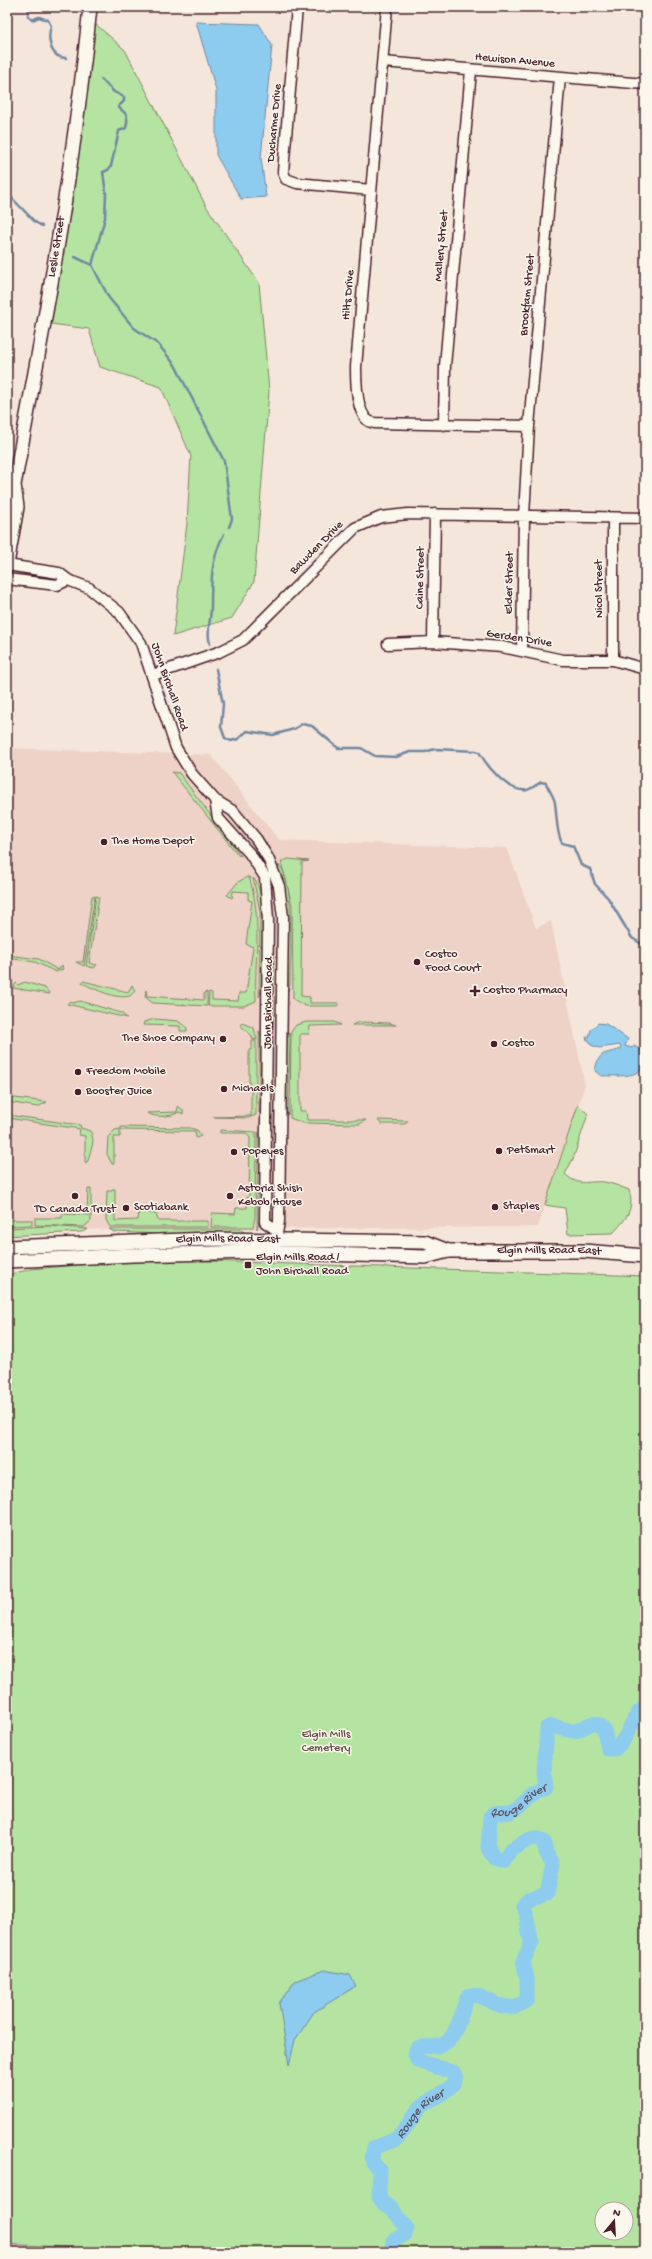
<svg xmlns="http://www.w3.org/2000/svg" width="652" height="2259" viewBox="0 0 652 2259" font-family="'Gochi Hand',sans-serif">
<style>
.built{fill:#eed2c7}
.green{fill:#b5e4a2;stroke:#808266;fill-rule:evenodd}
.water{fill:#8dccee;stroke:#7287a0}
.lines{fill:none;stroke-linecap:round;stroke-linejoin:round}
.stream{stroke:#7287a0;stroke-width:2.5}
.river{stroke:#8dccee;stroke-width:15}
.minor-casing{stroke:#4a1f2b;stroke-width:13}
.major-casing{stroke:#4a1f2b;stroke-width:16}
.minor{stroke:#fbf7ec;stroke-width:10}
.major{stroke:#fbf7ec;stroke-width:13}
.poi-dot{fill:#4a1f2b;stroke:#fbf7ec;stroke-width:1.5}
.labels{text-anchor:middle;dominant-baseline:central;stroke-width:3;stroke-linejoin:round;paint-order:stroke}
.street-label{font-size:12px;fill:#4a1f2b;stroke:#fbf7ec}
.poi-label{font-size:12px;fill:#4a1f2b;stroke:#fbf7ec;text-anchor:start}
.park-label{font-size:12px;fill:#655049;stroke:#fbf7ec}
.water-label{font-size:13px;font-style:italic;fill:#5e5366;stroke:#fbf7ec}
</style>
<rect width="100%" height="100%" fill="#f5e6db"/>
<filter id="ink" filterUnits="userSpaceOnUse"><feTurbulence type="fractalNoise" baseFrequency=".025" numOctaves="2"/><feDisplacementMap in="SourceGraphic" scale="8" xChannelSelector="R" yChannelSelector="G"/><feConvolveMatrix kernelMatrix="1 2 1 2 8 2 1 2 1" color-interpolation-filters="sRGB"/></filter>
<g filter="url(#ink)">
<!-- built -->
<path class="built" d="M7,748l204,7 68,85 228,8 29,80 15,-7 34,164 -47,142 -531,3z
M7,2244l134,8h-134z"/>
<!-- green -->
<path class="green" d="M92,21l33,29 81,156 53,77 10,108 -15,191 -22,36 -59,18 14,-113 4,-67 -30,-69 -61,-20 -11,-38 -38,-5z
M172,772l7,1 62,83 -3,-1z
M288,859l21,2 -7,1 -1,134 9,1v6h29l-2,3h-32l-12,-7 -1,-94 -11,-43z
M279,865c17,17 11,94 11,119l-2,7 -1,-86 -9,-36z
M247,877h2c14,42 5,82 7,124l-12,5h-36l1,-14 3,1v7l26,1 1,-8h7l7,-46 -7,-3 6,-43 -4,-1v-8l-15,-1 -1,7 -5,-3 11,-13z
M253,878c15,11 14,102 6,119l1,-86z
M92,896h3l-11,70 -8,-4h7z
M96,896l3,1 -10,66 8,2 -3,3 -8,-2z
M7,955l32,4 19,11 4,-5 1,4 -7,3 -21,-10 -28,-4z
M83,981l45,11 4,-7 3,6 -5,5c-14,4 -35,-7 -48,-13z
M25,982l20,6 5,6 -37,-6 3,-5 2,2z
M146,990l1,6 57,4v-7l3,-1v14l-54,-3 -8,-6z
M70,1001l3,2 7,-2 41,12 6,5 -60,-14z
M155,1019l23,2 9,7v3h-7v-5l-37,-1 1,-3z
M306,1022h29l6,3 -31,1 -1,8h-9v77h6l1,9h59l-6,4 -57,-1 -13,-5 1,-86 5,-7z
M359,1022l30,1 7,2h-44z
M242,1023l12,5 3,12 -5,-1v-3l-12,-11z
M259,1031l4,10 -1,64 -3,8z
M289,1033l1,4 -2,78 -3,-8 1,-63z
M252,1041h4v74l-8,3 -35,-1 38,-1v-30l-2,-1v-35l3,-1z
M7,1097l40,5 -9,5 -31,-5z
M578,1105l10,9 -15,45 -8,15c14,14 25,6 39,8 8,1 17,5 25,8 6,19 -3,29 -16,43l-45,1 -3,-26 -20,-3z
M178,1106l5,4v4l-4,-2c-7,5 -25,6 -32,1l30,-1z
M7,1115l73,10 1,3 9,3c7,10 -1,21 -2,30l-3,2v-27l-6,-1 1,-6 -73,-11z
M378,1120l29,1h1l-3,3h-24z
M121,1127l69,1 7,2 4,6 -5,2 -1,-7 -74,-1z
M120,1129v8h-6v27h-2l-5,-10 1,-17 7,-7z
M220,1130l36,2 -1,85 -2,10h-42l1,-14 23,1 1,-6h11v-11h2l1,-59 -4,-5h-26z
M258,1132l3,7 -1,78 -3,12z
M88,1189h3v25h-4z
M112,1189h3v32l23,-1 1,-9 17,3 2,7h50v6h-98l-4,-7 1,-29h5z
M62,1214l29,1v6l-7,6 -49,-2v-7h27z
M7,1220h25v5l-25,1z
M49,1226l39,3 -6,3 -75,4v-8z
M109,1229h131l8,6 -34,1 -100,-4z
M148,1259l497,17v976h-504l-134,-8v-969l24,-6zM602,2209h24v24h-24z"/>
<!-- water -->
<path class="water" d="M196,22l63,2 13,21 -11,113 5,39 -25,2 -25,-44v-65z
M598,1023l8,1 22,15 -3,7 7,2 2,-2 11,6c3,29 -24,23 -44,24l-6,-5c4,-21 9,-16 26,-22l-1,-4 -21,3 -8,-3 -2,-5h-2l-1,-3h3l2,-7z
M324,1970l26,5 6,11 -42,26 -19,28 -6,25 -10,-62 16,-22z"/>
<g class="lines">
<!-- stream -->
<path class="stream" d="M29,7l-1,9 4,4 7,-3 9,3 3,6c-4,13 -1,32 15,32
M39,7l3,2 1,-2
M7,193l28,29 7,4
M75,257l17,8 17,33 25,30 24,16 17,21 49,96 8,58 -3,8
M92,265l13,-47 1,-24 -3,-22 5,-2 3,-4 8,-35 7,-3c3,-12 1,-14 -8,-21l6,-6v-4l-10,-5 -13,-13
M210,644c-4,-12 1,-24 1,-37 0,-26 0,-49 13,-73
M216,669l7,35 -2,23 4,11 6,3 7,-2 9,-8 26,4 21,-6 8,-5 10,2 26,22h23l14,8 21,1 14,-5h15l10,-3 41,2 3,1c8,14 29,41 48,38 5,-1 10,-6 14,-8l5,1c2,6 8,13 9,20 2,13 1,29 7,40l11,3 8,19 9,4 5,15 13,14 24,40 13,8"/>
<!-- river -->
<path class="river" id="s1" d="M393,2252l-1,-4 1,-7 12,-7 2,-5 -15,-21 -8,-4 -5,-7 1,-27c-9,-7 -9,-11 -6,-22 7,-4 17,-5 23,-10 10,-8 15,-23 25,-32 11,-10 31,-14 34,-30l-3,-4 -35,-11 -3,-7 2,-6c8,-3 17,0 25,-3 15,-6 19,-35 26,-49 16,-6 35,24 59,4v-22l-4,-17 9,-18c-7,-16 -1,-23 -10,-38l6,-6 19,-5 6,-30 -7,-12 -2,-10c-12,-10 -21,3 -33,7l-7,12 -10,-3 -6,-10 2,-31c6,-8 13,-3 20,-5 10,-4 15,-11 23,-18 3,-3 9,-4 13,-7l-2,-15 3,-44 4,-2c7,1 15,4 22,5 12,0 19,-16 31,-1l4,19h7c14,-10 15,-32 30,-42"/>
<defs>
<path id="minor" d="M297,7l-14,165 3,7 11,4 74,7
M387,7l-31,360c0,15 0,55 19,56l154,3
M383,62l262,22
M444,425l1,-59 26,-296
M613,518v142
M7,565l52,8 9,7 21,8 30,24 22,31 35,105 16,26 23,26 18,11 24,29 11,18 11,28 4,31 -4,304 -4,26
M7,579l50,6 11,-5
M433,642l2,-128
M388,644l45,-2 69,5 61,13h50l32,9
M522,651l2,-135 5,-90 31,-349
M153,675l66,-23 24,-12 112,-112 26,-11 27,-3 237,4
M215,800l3,18 32,36 15,23 3,43 -3,302 12,8"/>
<g id="major">
<path id="s2" d="M7,564l10,-57 -3,-22c30,-159 60,-317 76,-478"/>
<path id="s3" d="M7,1247l202,-8 216,3 23,9"/>
<path id="s4" d="M7,1261l126,-6 120,-3 172,5 23,-6h136l61,5"/>
</g>
</defs>
<!-- minor casing -->
<use href="#minor" class="minor-casing"/>
<!-- major casing -->
<use href="#major" class="major-casing"/>
<!-- minor -->
<use href="#minor" class="minor"/>
<!-- major -->
<use href="#major" class="major"/>
</g>
</g>
<!-- markers -->
<g class="poi-dot">
<circle cx="104" cy="842" r="4"/>
<circle cx="417" cy="962" r="4"/>
<path d="M473 985h4v4h4v4h-4v4h-4v-4h-4v-4h4z"/>
<circle cx="223" cy="1039" r="4"/>
<circle cx="494" cy="1044" r="4"/>
<circle cx="78" cy="1072" r="4"/>
<circle cx="224" cy="1089" r="4"/>
<circle cx="78" cy="1092" r="4"/>
<circle cx="499" cy="1151" r="4"/>
<circle cx="234" cy="1152" r="4"/>
<circle cx="75" cy="1196" r="4"/>
<circle cx="230" cy="1196" r="4"/>
<circle cx="495" cy="1207" r="4"/>
<circle cx="126" cy="1208" r="4"/>
<rect x="244" y="1261" width="8" height="8" rx="2"/>
</g>
<g class="labels">
<!-- street labels -->
<g class="street-label">
<text transform="translate(515 61) rotate(5)">Hewison Avenue</text>
<text transform="translate(275 123) rotate(-85)">Ducharme Drive</text>
<text transform="translate(442 246) rotate(-85)">Mallery Street</text>
<text stroke="none"><textPath href="#s2" startOffset="322">Leslie Street</textPath></text>
<text transform="translate(349 295) rotate(-85)">Hilts Drive</text>
<text transform="translate(528 295) rotate(-85)">Brookfam Street</text>
<text transform="translate(317 548) rotate(-45)">Bawden Drive</text>
<text transform="translate(421 578) rotate(-89)">Caine Street</text>
<text transform="translate(510 583) rotate(-89)">Elder Street</text>
<text transform="translate(600 589) rotate(-90)">Nicol Street</text>
<text transform="translate(519 639) rotate(9)">Gerden Drive</text>
<text transform="translate(169 687) rotate(71)">John Birchall Road</text>
<text transform="translate(269 1003) rotate(-89)">John Birchall Road</text>
<text stroke="none"><textPath href="#s3" startOffset="221">Elgin Mills Road East</textPath></text>
<text stroke="none"><textPath href="#s4" startOffset="543">Elgin Mills Road East</textPath></text>
</g>
<!-- poi labels -->
<g class="poi-label">
<text x="112" y="842">The Home Depot</text>
<text x="425" y="955">Costco<tspan x="425" dy="14">Food Court</tspan></text>
<text x="483" y="991">Costco Pharmacy</text>
<text x="215" y="1039" text-anchor="end">The Shoe Company</text>
<text x="502" y="1044">Costco</text>
<text x="86" y="1072">Freedom Mobile</text>
<text x="232" y="1089">Michaels</text>
<text x="86" y="1092">Booster Juice</text>
<text x="507" y="1151">PetSmart</text>
<text x="242" y="1152">Popeyes</text>
<text x="238" y="1189">Astoria Shish<tspan x="238" dy="14">Kebob House</tspan></text>
<text x="503" y="1207">Staples</text>
<text x="134" y="1208">Scotiabank</text>
<text x="75" y="1210" text-anchor="middle">TD Canada Trust</text>
<text x="256" y="1258">Elgin Mills Road /<tspan x="256" dy="14">John Birchall Road</tspan></text>
</g>
<!-- park labels -->
<g class="park-label">
<text x="326" y="1735">Elgin Mills<tspan x="326" dy="14">Cemetery</tspan></text>
</g>
<!-- water labels -->
<g class="water-label">
<text stroke="none"><textPath href="#s1" startOffset="758">Rouge River</textPath></text>
<text stroke="none"><textPath href="#s1" startOffset="185">Rouge River</textPath></text>
</g>
</g>
<!-- margin -->
<rect width="652" height="2259" fill="none" stroke="#fbf7ec" stroke-width="24"/>
<rect x="12" y="12" width="628" height="2235" fill="none" stroke="#4a1f2b" stroke-width="1.5" filter="url(#ink)"/>
<!-- north arrow -->
<g transform="translate(614 2221) rotate(18)"><circle r="19" fill="#fbf7ec" stroke="#b4a19f"/>
<path d="M0-3L7 15L0 10L-7 15Z" fill="#4a1f2b"/>
<text y="-6" font-size="11" font-weight="bold" text-anchor="middle" fill="#4a1f2b">N</text>
</g>
</svg>
